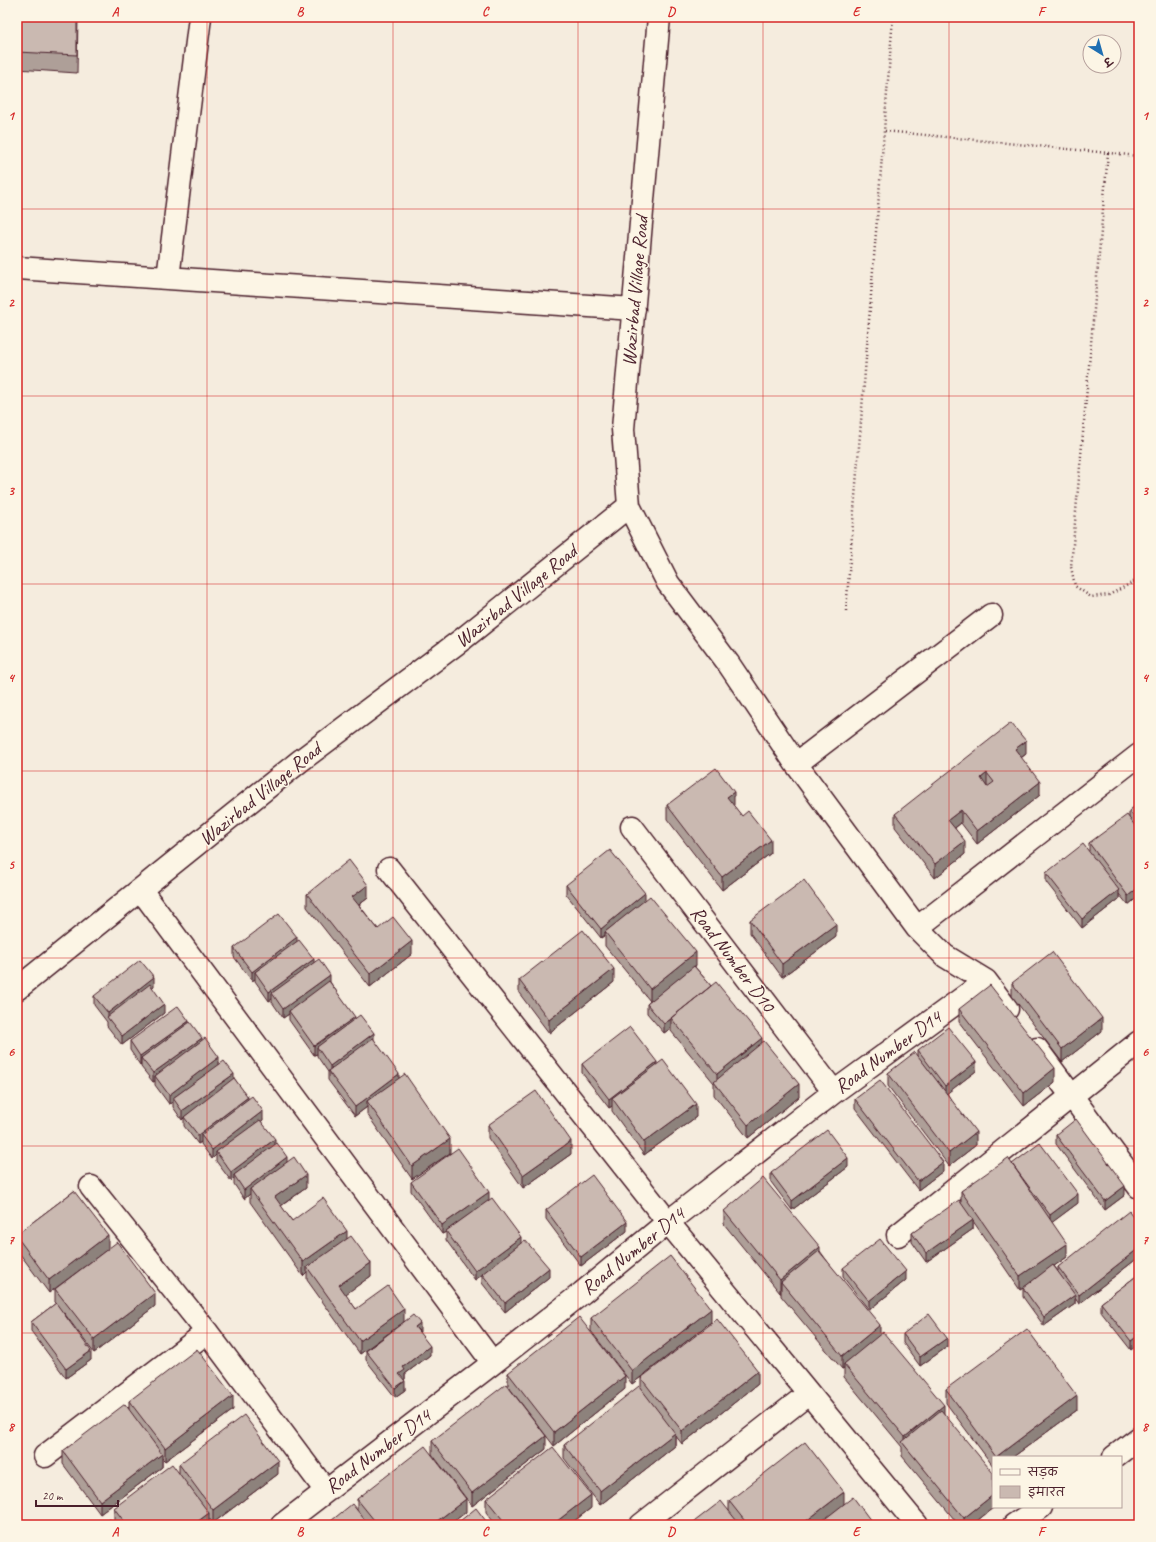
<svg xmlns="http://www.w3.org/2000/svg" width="1156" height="1542" viewBox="0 0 1156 1542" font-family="Caveat,'Playpen Sans Deva',sans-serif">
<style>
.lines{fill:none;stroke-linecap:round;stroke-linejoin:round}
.minor-casing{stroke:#4a1f2b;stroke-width:25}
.path{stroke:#4a1f2b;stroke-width:2.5;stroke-dasharray:1 3;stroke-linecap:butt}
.minor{stroke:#fcf5e5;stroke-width:22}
.wall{fill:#ae9f98;stroke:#4a1f2b}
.shaded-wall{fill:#8d827c;stroke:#4a1f2b}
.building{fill:#cab9b1;stroke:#4a1f2b;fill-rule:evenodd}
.grid{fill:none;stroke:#d62828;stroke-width:1;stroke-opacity:0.55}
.labels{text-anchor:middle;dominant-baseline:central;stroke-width:3;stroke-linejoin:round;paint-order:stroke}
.street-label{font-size:20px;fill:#4a1f2b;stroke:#fcf5e5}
.neatline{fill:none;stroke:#d62828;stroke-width:1.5}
.grid-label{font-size:13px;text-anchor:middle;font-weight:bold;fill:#d62828}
</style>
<rect width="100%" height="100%" fill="#f5ecde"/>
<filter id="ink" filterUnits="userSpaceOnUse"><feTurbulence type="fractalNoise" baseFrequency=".025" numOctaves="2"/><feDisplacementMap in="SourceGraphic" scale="8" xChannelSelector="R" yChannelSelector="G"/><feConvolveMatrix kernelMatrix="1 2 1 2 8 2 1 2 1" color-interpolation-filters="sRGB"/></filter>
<g filter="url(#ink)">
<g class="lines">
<defs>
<path id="minor" d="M659,17l-36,412 6,77 39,77 60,80 68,101 121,164 28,28 41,25 21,28
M17,268l617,41
M168,278l32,-261
M796,764l195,-149
M632,827l202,265
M389,869l279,353 249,303
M141,890l352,473
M917,928l222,-173
M17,989l283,-228 164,-123 165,-132
M1037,1049l102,138
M91,1187l116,145 119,159
M898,1235l241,-193
M45,1456l162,-124
M1114,1457l25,-19
M282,1525l211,-162 89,-70 86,-71 166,-130 152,-111
M641,1525l167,-131
M1014,1525l27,-18"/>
</defs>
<!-- minor casing -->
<use href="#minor" class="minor-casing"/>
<!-- path -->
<path class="path" d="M885,131l254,25
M1108,153l-37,414 4,19 16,11 18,-2 30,-16
M846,611l47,-594"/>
<!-- minor -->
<use href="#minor" class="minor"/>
</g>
<!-- wall -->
<path class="wall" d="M17,17h61l-1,56 -60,-4z
M1026,754l-5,4 19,37 -63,49 -16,-21 -6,5 10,26 -30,24 -40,-51v-13z
M1139,803v93l-11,9 -9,-11v5l-37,29 -36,-46v-9l43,-22v-8l40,-25v-7z
M667,805h67h-1l38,48 -49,37 -55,-71z
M566,885l79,15 51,65 -1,2 16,19 51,57 37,54 -51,41 -34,-43v-12l-43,-52v-3l-7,5 -17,-20v-9l3,-3 -45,-55v-11l-4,3 -35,-44z
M307,894l61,4 -9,7 19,24 34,25 -42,33 -63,-80z
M750,920l86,17 -54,40 -32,-44z
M297,942l17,21 16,19 25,37 19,21 76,113 -38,26 -45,-65v-7l-12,9 -27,-36v-8l-11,-16v-2l-3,1 -25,-35v-6l-6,4 -11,-16v-3l-3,2 -14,-20v-2l-3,2 -18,-24v-9z
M519,980l95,2 -65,51 -30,-40z
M1012,983l90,48 -40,31 -50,-66z
M154,986l-2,2 12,25 -42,32 -15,-19v-4l-13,-17v-9z
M959,1009l96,73 -31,24 -65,-84z
M189,1023l30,41 15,14 14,21 15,21 -2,1 14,24 31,43 -25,18 11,15 55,18 24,37 -26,18 11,15 48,13 15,10 11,23 -25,19v5l-1,1 1,10 -10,7 -29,-37v-9l29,-22 -35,25 -53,-74v-8l-4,4 -53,-74v-8l-6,5 -10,-15v-6l-3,3 -15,-20v-6l-4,4 -11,-15v-2l-3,2 -14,-18v-8l-2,2 -9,-13v-5l-4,2 -14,-19v-4l-2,1 -12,-15v-3l-1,1 -10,-15v-9z
M918,1050l58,21 -29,22 29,52 -27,21 -61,-80v-13l30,-17z
M582,1064h75l39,53 -52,38 -32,-44v-5l-3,2 -27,-35z
M855,1099l88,72 -25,19 -63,-82z
M488,1125l83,29 -48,34 -35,-50z
M1056,1135l69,60 -20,15 -49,-66z
M1012,1164l66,39 -26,19 15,35 -13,9 4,5v-4l81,-43v33l-60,47 -4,-6v6l-31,22 -21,-29v-9l-3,2 -47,-69v8l-47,33 -14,-20v-9l49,-30v-12z
M848,1167l-56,43 -21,-28v-9z
M411,1182l78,18 32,43 28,34 -44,35 -23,-29v-8l-7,5 -29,-40v-8l-4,2 -31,-43z
M74,1191l-25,102 -32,-43v-16z
M546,1210l81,21 -46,35 -35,-47z
M724,1211l96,40 60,83 64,80 50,93 -22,18h-13l-57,-69v-9l-58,-70v-9l-2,1 -61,-73v-3h-1l-56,-69z
M843,1268l63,12 -37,30 -26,-33z
M1139,1274l-8,76 -30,-38v-9z
M55,1289l100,17 -61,47 -30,-40 27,47 -25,18 -35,-47v-9l25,-19 -1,-1z
M591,1318l120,4 -79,62 -41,-53z
M903,1334l44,13 -27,19 -17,-23z
M508,1373l117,16 -71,57 -46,-60z
M641,1378l117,6 -76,60 -7,-9v11l-75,59 -36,-47v-13l77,-57z
M946,1389l131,21 -64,47h-20v9l-47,-63z
M129,1401l104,9 -68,51 -3,-3v9l-62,47 -37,-50v-13l66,-41z
M432,1441l114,8 -74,57 -40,-52z
M179,1464l99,10 -65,49 -4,-5v7h-92l-3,-4v-13l65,-35z
M357,1499l109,13 -17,13h-123l31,-14z
M486,1499l105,9 -22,17h-73l-10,-13z
M729,1501l115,3 30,21h-184l39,-13z"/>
<!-- shaded-wall -->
<path class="shaded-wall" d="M1026,741v13l-11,8v-13z
M987,773v13l-6,5v-13z
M1040,782v13l-63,49v-13z
M734,792v13l-7,5v-13z
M961,810v13l-13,10v-13z
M771,840v13l-49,37v-13z
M965,841v13l-30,24v-14z
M368,885v13l-16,12v-13z
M1139,887v9l-11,9v-9z
M1119,890v9l-37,29v-9z
M645,893v9l-40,30v3l-4,3v-9z
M836,924v13l-54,40v-13z
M297,937v9l-42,26v7l-3,2v-9z
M412,941v13l-42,33v-13z
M696,952v13l-46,37v-13z
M314,959v9l-42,25v6l-3,2v-9z
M614,969v13l-65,51v-13z
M330,975v9l-41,27v3l-6,4v-9z
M154,977v9l-44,35 -2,-4v-4z
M164,1004v9l-42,32v-9z
M355,1017v9l-38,21v7l-3,1v-9z
M1102,1018v13l-40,31v-13z
M671,1019v9l-7,5v-9z
M189,1021v9l-48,28v6l-1,1v-9z
M374,1033v9l-44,33v-9z
M202,1038v9l-47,29v5l-2,1v-9z
M762,1038v13l-45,36v-13z
M219,1057v9l-46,32v4l-4,2v-9z
M657,1062v9l-45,27v8l-3,2v-9z
M976,1062v9l-31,24v-9z
M1055,1068v14l-31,24v-13z
M234,1074v9l-50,34v1l-2,2v-9z
M399,1074v9l-32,18v6l-12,9v-9z
M799,1084v13l-51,41v-13z
M248,1097v9l-47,29v7l-3,2v-9z
M696,1104v13l-52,38v-13z
M263,1111v9l-45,34 -2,-2v3l-4,4v-9z
M976,1132v13l-27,21v-13z
M275,1139v9l-41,27v3l-3,3v-9z
M450,1139v14l-38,26v-13z
M571,1141v13l-48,34v-13z
M287,1157v9l-37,23v5l-6,5v-9z
M848,1158v9l-56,43v-9z
M943,1162v9l-25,19v-9z
M306,1175v13l-31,22v-13z
M1125,1186v9l-20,15v-9z
M489,1192v9l-43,30v1l-4,2v-9z
M1078,1194v9l-28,21v-9z
M973,1220v9l-47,33v-9z
M627,1222v9l-46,35v-9z
M347,1231v13l-40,23v5l-4,4v-14z
M108,1235v14l-59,44v-13z
M521,1237v9l-46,34v-9z
M1067,1244v13l-47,33v-14z
M820,1247v14l-39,21v11h-1v-13z
M1139,1248v9l-60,47v-9z
M371,1263v13l-32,23v-14z
M549,1268v9l-44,35v-9z
M906,1271v9l-37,30v-9z
M155,1293v13l-61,47v-14z
M1075,1295v9l-31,22v-9z
M404,1309v13l-44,32v-13z
M711,1309v13l-79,62v-13z
M420,1323v9l-5,-5z
M880,1325v13l-36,26v4l-2,1v-13z
M1139,1335v9l-8,6v-9z
M947,1338v9l-27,19v-9z
M430,1346v9l-25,19v5l-6,4v-9l4,-7z
M91,1351v9l-25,18v-9z
M758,1371v13l-76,60v-13z
M625,1376v13l-71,57v-14z
M405,1381v9l-10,7v-9z
M233,1396v14l-68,51v-13z
M1077,1396v14l-64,47h-17z
M944,1405v13l-39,28v-9z
M675,1433v13l-75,59v-14z
M546,1436v13l-74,57v-13z
M162,1454v13l-62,47v-13z
M278,1461v13l-65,49v-13z
M844,1492v13l-26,20h-17z
M591,1495v13l-22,17h-17z
M993,1495v12h1l-22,18h-8v-7z
M466,1499v13l-17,13h-17z
M209,1513v12h-16z"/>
<!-- building -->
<path class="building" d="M17,17h60v38l-60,-3z
M1011,723l15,18 -11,8 25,33 -63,49 -16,-21 -13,10 17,21 -30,23 -40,-50zM987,773l7,9 -7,5 -6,-9z
M716,768l18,24 -7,5 15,19 6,-5 23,29 -49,37 -55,-72z
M1139,803v20l-10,-12z
M1127,815l12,16v56l-11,9 -39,-53z
M1083,844l36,46 -37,29 -36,-46z
M610,850l35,43 -44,36 -35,-44z
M349,860l19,25 -16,12 26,32 15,-12 19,24 -42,33 -63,-80z
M804,880l32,44 -54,40 -32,-44z
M650,896l46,56 -46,37 -45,-57z
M279,914l18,23 -45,35 -18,-24z
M583,930l31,39 -65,51 -30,-40z
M299,940l15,19 -45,33 -14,-20z
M1052,952l50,66 -40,31 -50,-66z
M319,959l11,16 -47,34 -11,-16z
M140,960l14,17 -46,36 -14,-17z
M694,966l17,20 -40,32h1l-8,6 -17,-20z
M329,981l26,36 -41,29 -25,-35z
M716,982l46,56 -45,36 -46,-56z
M150,984l14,20 -42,32 -15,-19z
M990,985l65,83 -31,25 -65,-84z
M178,1006l11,15 -49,35 -10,-15z
M360,1015l14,18 -44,33 -13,-19z
M190,1022l12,16 -49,35 -12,-15z
M630,1027l27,35 -48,37 -27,-35z
M948,1027l28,35 -31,24 -27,-36z
M205,1038l14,19 -50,38 -14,-19z
M373,1038l26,36 -44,33 -27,-36z
M764,1041l35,43 -51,41 -34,-43z
M915,1052l61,80 -27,21 -61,-80z
M663,1060l33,44 -52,38 -32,-44z
M224,1061l10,13 -52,37 -9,-13z
M405,1074l45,65 -38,27 -45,-65z
M234,1078l14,19 -50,38 -14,-18z
M880,1080l63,82 -25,19 -63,-82z
M536,1091l35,50 -48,34 -35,-50z
M252,1096l11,15 -51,39 -11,-15z
M1076,1119l49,67 -20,15 -49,-66z
M260,1120l15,19 -44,33 -15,-20z
M827,1130l21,28 -56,43 -21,-28z
M277,1143l10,14 -43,33 -10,-15z
M1040,1143l38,51 -28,21 -38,-51z
M458,1148l31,44 -47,33 -31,-43z
M294,1157l12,18 -31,22 17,24 31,-23 24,33 -44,31 -53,-73z
M1008,1158l59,86 -47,32 -59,-85z
M592,1175l35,47 -46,35 -35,-47z
M763,1178l57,69 -40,33 -56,-69z
M74,1191l34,44 -59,45 -32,-43v-3z
M492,1198l29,39 -46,34 -29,-40z
M959,1200l14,20 -47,33 -14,-20z
M1129,1211l10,13v24l-60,47 -21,-28z
M351,1236l20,27 -32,22 17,24 32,-23 16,23 -44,32 -53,-74z
M880,1239l26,32 -37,30 -26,-33z
M525,1240l24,28 -44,35 -23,-29z
M117,1242l38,51 -61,46 -39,-50z
M819,1251l61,74 -38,31 -61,-74z
M670,1256l41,53 -79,62 -41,-53z
M1053,1265l22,30 -31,22 -21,-29z
M1139,1274v61l-8,6 -30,-38z
M56,1303l35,48 -25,18 -35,-47z
M929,1314l18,24 -27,19 -17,-23z
M413,1315l7,8 -5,4 15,19 -27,21 2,3 -6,4 6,7 -10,7 -29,-37z
M579,1317l46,59 -71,56 -46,-59z
M717,1319l41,52 -76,60 -41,-53z
M1027,1329l50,67 -81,61 -50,-68z
M883,1332l61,73 -39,32 -61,-73z
M197,1349l36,47 -68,52 -36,-47z
M506,1384l40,52 -74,57 -40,-52z
M639,1386l36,47 -75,58 -36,-46z
M125,1404l37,50 -62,47 -37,-50z
M941,1410l52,63v22l-29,23 -62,-76z
M244,1415l34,46 -65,49 -34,-46z
M805,1442l39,50 -43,33h-53l-19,-24z
M425,1446l41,53 -34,26h-54l-21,-26z
M553,1447l38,48 -39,30h-45l-21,-26z
M172,1464l37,49 -16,12h-66l-13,-17z
M853,1497l21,28h-57z
M721,1501l19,24h-50z
M352,1504l17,21h-43z
M476,1508l13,17h-34z
M110,1519l5,6h-13z"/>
</g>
<!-- grid -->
<path class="grid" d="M207,17v1508M393,17v1508M578,17v1508M763,17v1508M949,17v1508M17,209h1122M17,396h1122M17,584h1122M17,771h1122M17,958h1122M17,1146h1122M17,1333h1122"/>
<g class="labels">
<!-- street labels -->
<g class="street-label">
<text transform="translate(635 291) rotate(-85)">Wazirbad Village Road</text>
<text transform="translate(516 596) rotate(-39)">Wazirbad Village Road</text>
<text transform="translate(260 794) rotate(-39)">Wazirbad Village Road</text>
<text transform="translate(733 959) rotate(53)">Road Number D10</text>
<text transform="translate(888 1052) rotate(-36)">Road Number D14</text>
<text transform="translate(633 1251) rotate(-39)">Road Number D14</text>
<text transform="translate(378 1451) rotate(-37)">Road Number D14</text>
</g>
</g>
<!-- margin -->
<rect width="1156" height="1542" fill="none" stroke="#fcf5e5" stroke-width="44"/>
<!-- legend -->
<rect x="992" y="1456" width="130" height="52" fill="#fcf5e5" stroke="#b59f9b"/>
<rect x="1000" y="1469" width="20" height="6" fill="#fcf5e5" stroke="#b59f9b"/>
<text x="1028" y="1476" font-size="12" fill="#4a1f2b">सड़क</text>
<rect x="1000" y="1486" width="20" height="12" fill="#cab9b1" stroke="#b59f9b"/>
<text x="1028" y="1496" font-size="12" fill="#4a1f2b">इमारत</text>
<!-- north arrow -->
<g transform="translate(1102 54) rotate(143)"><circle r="19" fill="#fcf5e5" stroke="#b59f9b"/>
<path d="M0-3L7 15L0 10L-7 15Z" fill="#1f6fb2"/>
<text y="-6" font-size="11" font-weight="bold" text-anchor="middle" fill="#4a1f2b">उ</text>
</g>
<!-- scale -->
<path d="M36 1500v6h82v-6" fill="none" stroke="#4a1f2b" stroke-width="2"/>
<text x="42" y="1500" font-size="12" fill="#4a1f2b" stroke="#fcf5e5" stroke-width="3" paint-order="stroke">20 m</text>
<rect x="22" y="22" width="1112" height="1498" class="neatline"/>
<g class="grid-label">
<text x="115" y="16">A</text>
<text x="300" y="16">B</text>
<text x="485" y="16">C</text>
<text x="671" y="16">D</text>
<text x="856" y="16">E</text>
<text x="1041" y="16">F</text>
<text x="11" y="120">1</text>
<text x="1145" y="120">1</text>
<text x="11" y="307">2</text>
<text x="1145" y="307">2</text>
<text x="11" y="495">3</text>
<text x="1145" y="495">3</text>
<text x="11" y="682">4</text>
<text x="1145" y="682">4</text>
<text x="11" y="869">5</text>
<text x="1145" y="869">5</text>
<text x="11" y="1056">6</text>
<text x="1145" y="1056">6</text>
<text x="11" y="1244">7</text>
<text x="1145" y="1244">7</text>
<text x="11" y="1431">8</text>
<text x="1145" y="1431">8</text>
<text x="115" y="1536">A</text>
<text x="300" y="1536">B</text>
<text x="485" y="1536">C</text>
<text x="671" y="1536">D</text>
<text x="856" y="1536">E</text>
<text x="1041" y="1536">F</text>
</g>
</svg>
